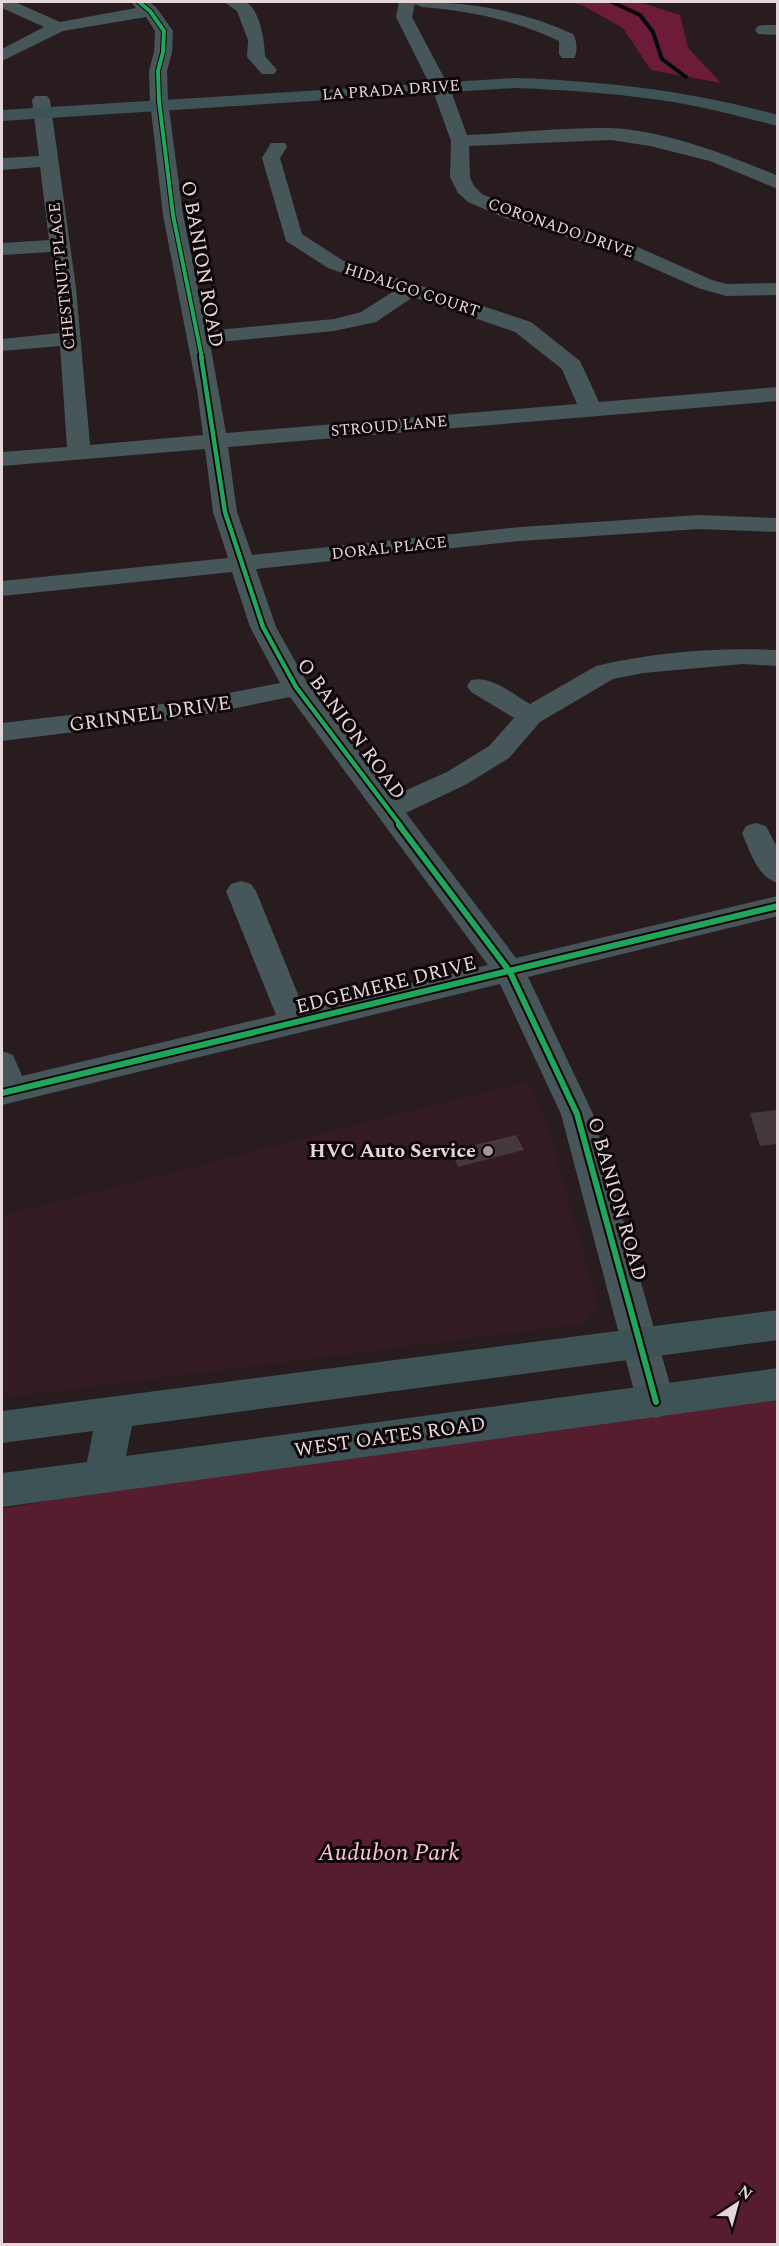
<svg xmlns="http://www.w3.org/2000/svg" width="779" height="2246" viewBox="0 0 779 2246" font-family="Spectral,serif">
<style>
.built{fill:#341b21}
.green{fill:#561d2f}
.forest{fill:#6c1c38}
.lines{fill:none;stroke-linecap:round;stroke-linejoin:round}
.stream{stroke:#040a0d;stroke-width:4}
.building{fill:#443a3c}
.minor{fill:#475659;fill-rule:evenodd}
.major{fill:#3d5356;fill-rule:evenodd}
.cycleway-far2-casing{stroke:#0e0608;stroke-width:6}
.cycleway-far1-casing{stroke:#0e0608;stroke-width:8}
.cycleway-casing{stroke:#0e0608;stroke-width:10}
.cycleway-far2{stroke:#20a55d;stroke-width:4}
.cycleway-far1{stroke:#20a55d;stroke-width:4.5}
.cycleway{stroke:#20a55d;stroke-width:6}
.poi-dot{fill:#a39598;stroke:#0e0608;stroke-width:2}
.labels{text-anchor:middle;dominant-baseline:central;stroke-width:6;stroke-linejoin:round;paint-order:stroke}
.far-street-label{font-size:16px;fill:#e5d6d9;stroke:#0e0608}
.street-label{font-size:20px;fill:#e5d6d9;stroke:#0e0608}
.poi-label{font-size:20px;font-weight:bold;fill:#e5d6d9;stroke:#0e0608;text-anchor:end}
.near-park-label{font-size:24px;font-style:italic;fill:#f9c3cf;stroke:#0e0608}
</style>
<rect width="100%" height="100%" fill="#281c1f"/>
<!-- built -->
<path class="built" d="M528,1081l21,48 49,178 -15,17 -581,74v-182z"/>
<!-- green -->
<path class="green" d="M777,1397v847h-775v-735l164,-30z"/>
<!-- forest -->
<path class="forest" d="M570,2h69l41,13 8,33 33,35 -70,-13 -28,-42 -39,-22z"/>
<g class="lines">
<!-- stream -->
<path class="stream" d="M612,2l28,13 13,17 9,27 24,18"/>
</g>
<!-- building -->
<path class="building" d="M777,1110v34l-17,2 -10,-33z
M516,1135l8,15 -66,17 -7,-16z"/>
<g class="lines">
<!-- minor -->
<path class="minor" d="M2,2h13l45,20 76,-14 -5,-6h18l7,5 17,24 -1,21 -5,19 1,30 15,114 24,116 127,-12 27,-7 33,-21 -66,-23 -42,-27 -24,-83 9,-15h14l2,4 -7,11 22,76 40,26 189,62 49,39 19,41 179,-15v14l-550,46 9,65 15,43 268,-28 179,-12 79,3v14l-79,-3 -179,12 -264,28 20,58 32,57 85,112 54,-24 42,-26 25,-28 -43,-26 -4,-6 4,-6c21,-5 41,14 59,24l66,-38c57,-14 122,-19 182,-16v16l-35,-2 -100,9 -30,6 -73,43 -31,36 -42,26 -61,29 110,145 262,-62v20l-250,61 65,137 82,288 -6,11 -13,5 -13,-5 -6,-11 -76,-288 -61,-130 -498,121v-54l11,4 9,21 254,-61 -50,-124 5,-7 10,-3 10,3 5,7 48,118 184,-44 -198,-268 -103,21 -185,23v-18l185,-22 93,-18 -30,-56 -18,-55 -230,24v-15l226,-23 -15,-46 -8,-63 -203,17v-14l65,-5 -7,-101 -58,5v-12l57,-6 -8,-81 -49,3v-12l47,-3 -9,-73 -38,3v-12l37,-2 -7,-56 3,-4h12l3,4 26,188 14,157 113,-10 -6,-45 -34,-175 -13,-114 -1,-30 5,-19 1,-21 -9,-14 -83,14 -61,30v-12l42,-22 -42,-19zM413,297l102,35 47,37 15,35 -351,29 -16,-90 124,-12 42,-9z
M224,2c6,-1 17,-2 23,1 13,7 18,40 18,53l12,14 -3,4h-12l-15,-17 1,-17 -11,-29z
M399,2c60,-2 120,7 174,32 4,6 5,18 1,24h-12l-3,-4v-13c-44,-21 -89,-30 -137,-34l-7,-3 -3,13 39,74 16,44c47,-2 96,-8 143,-7 54,2 118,27 168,48v13l-68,-28 -60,-15 -39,-6 -142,6 1,31 4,9 8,8 37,16 114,35 79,35 15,4 51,-1v12l-52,1 -28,-8 -79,-35 -114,-35 -37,-16 -10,-9 -8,-16 1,-36 -18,-50 -37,-74z
M764,25h14v10l-20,-1 -3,-4 3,-4z
M756,823l10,3 12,23v34c-21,-6 -28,-32 -36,-50l4,-7z"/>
<!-- major -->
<path class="major" d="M515,78c89,3 176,13 263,37v11c-33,-8 -65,-17 -99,-23 -54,-9 -109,-13 -164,-15l-513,33v-11z
M778,1310v30l-646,86 -6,30 652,-88v32l-776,107v-34l85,-11 6,-31 -91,12v-32z"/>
<defs>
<path id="cycleway-far2" d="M139,2l11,9 14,20 -1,21 -5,19 1,30 14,114 29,143"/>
<path id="cycleway-far1" d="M201,356l24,156 38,115 33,60 105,139"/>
<path id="cycleway" d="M399,825l111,147 67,142 79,288
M2,1093l776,-187"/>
</defs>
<!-- cycleway-far2 casing -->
<use href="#cycleway-far2" class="cycleway-far2-casing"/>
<!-- cycleway-far1 casing -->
<use href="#cycleway-far1" class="cycleway-far1-casing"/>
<!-- cycleway casing -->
<use href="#cycleway" class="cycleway-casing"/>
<!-- cycleway-far2 -->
<use href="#cycleway-far2" class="cycleway-far2"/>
<!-- cycleway-far1 -->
<use href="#cycleway-far1" class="cycleway-far1"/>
<!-- cycleway -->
<use href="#cycleway" class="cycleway"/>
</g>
<!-- markers -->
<circle class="poi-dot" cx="488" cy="1151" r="6"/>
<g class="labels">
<!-- far-street labels -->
<g class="far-street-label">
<text transform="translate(391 90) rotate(-4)">LA PRADA DRIVE</text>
<text transform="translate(561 228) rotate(19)">CORONADO DRIVE</text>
<text transform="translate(62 276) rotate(-96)">CHESTNUT PLACE</text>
<text transform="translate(412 290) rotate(18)">HIDALGO COURT</text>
<text transform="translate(389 426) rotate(-5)">STROUD LANE</text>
<text transform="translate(389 548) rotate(-6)">DORAL PLACE</text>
</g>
<!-- street labels -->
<g class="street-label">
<text transform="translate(202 264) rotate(80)">O BANION ROAD</text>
<text transform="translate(150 714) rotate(-8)">GRINNEL DRIVE</text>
<text transform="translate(351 729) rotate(54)">O BANION ROAD</text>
<text transform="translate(386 985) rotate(-14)">EDGEMERE DRIVE</text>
<text transform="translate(617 1199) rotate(74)">O BANION ROAD</text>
<text transform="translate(390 1437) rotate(-8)">WEST OATES ROAD</text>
</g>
<!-- poi labels -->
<g class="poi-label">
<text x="476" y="1151">HVC Auto Service</text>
</g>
<!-- near-park labels -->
<g class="near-park-label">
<text x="389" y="1853">Audubon Park</text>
</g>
</g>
<!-- border -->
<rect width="779" height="2246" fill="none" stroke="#e5d6d9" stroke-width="6"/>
<!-- north arrow -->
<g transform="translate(737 2204) rotate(36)" stroke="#0e0608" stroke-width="4.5" paint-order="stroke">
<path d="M0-4.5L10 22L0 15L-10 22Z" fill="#e5d6d9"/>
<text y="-9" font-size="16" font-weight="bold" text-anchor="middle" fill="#e5d6d9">N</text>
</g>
</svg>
